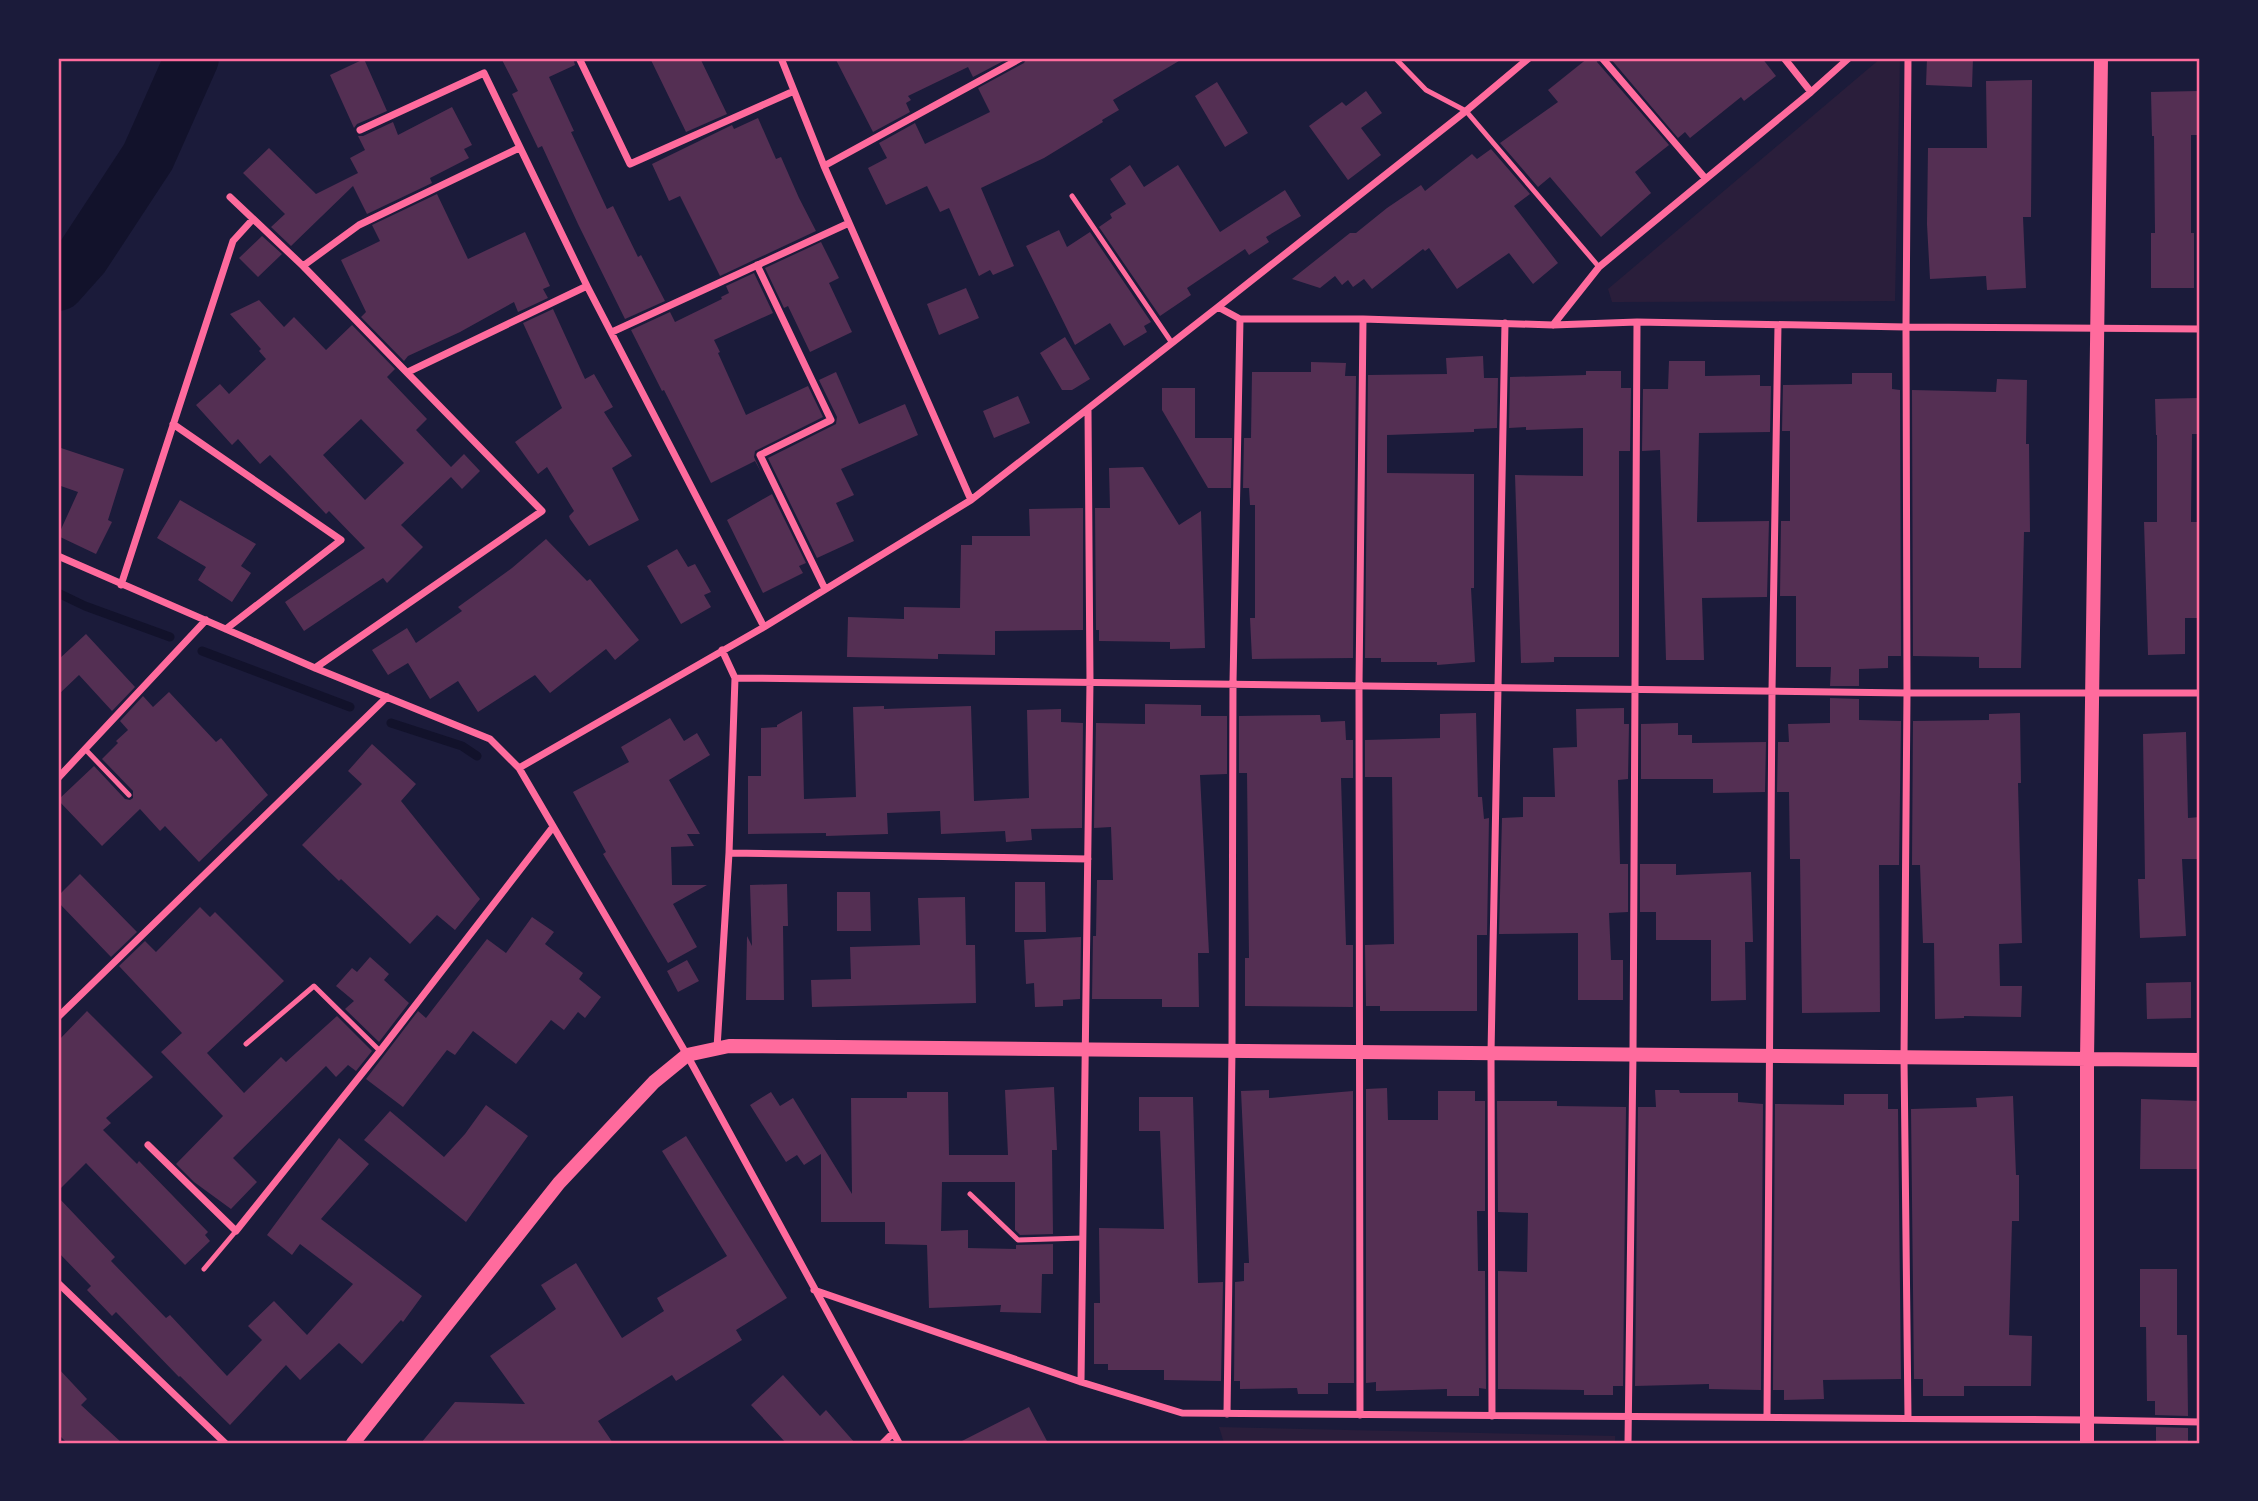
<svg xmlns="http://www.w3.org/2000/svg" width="2258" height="1501" viewBox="0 0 2258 1501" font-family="Arial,sans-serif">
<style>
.green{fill:#2a1e3b}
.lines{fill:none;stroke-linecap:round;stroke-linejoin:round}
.stream{stroke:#12122b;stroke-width:9}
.river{stroke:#12122b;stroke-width:54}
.building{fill:#542f53;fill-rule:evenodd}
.service{stroke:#ff6b9d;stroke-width:5}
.minor{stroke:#ff6b9d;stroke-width:7}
.secondary{stroke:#ff6b9d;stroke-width:14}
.neatline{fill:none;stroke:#ff6b9d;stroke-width:2.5}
</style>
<rect width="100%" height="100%" fill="#1b1b3a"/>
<!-- green -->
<path class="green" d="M1881,58h19l-5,243 -283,1 -4,-13z
M1219,1427l396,9v7h-391z"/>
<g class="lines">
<!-- stream -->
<path class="stream" d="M58,593l27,13 85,31
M202,651l148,56
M391,723l71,23 15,10"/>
<!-- river -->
<path class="river" d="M58,284l25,-28 65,-99 44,-99"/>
</g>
<!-- building -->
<path class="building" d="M501,58h72l2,7 -26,12 25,54 -3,1 36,77 6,-3 25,51 3,-2 24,46 -40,18 -47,-95 -36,-78 -4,2 -26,-54 6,-3z
M650,58h50l27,56 -41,18z
M835,58h174l-36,19 -5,-10 -60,29 3,4 -5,3 4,9 -37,20z
M1027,58h157l-71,42 6,10 -17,10 1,2 -59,36 -63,30 33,78 -21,9 -3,-5 -11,6 -30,-68 -9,4 -13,-26 -41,19 -18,-37 19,-10 -8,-15 36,-20 10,21 65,-32 -12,-24 46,-25z
M1588,58h8l1,4 72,83 -34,27 16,21 -50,44 -51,-60 -12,10 -38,-44 58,-41 -10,-12z
M1610,58h152l14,18 -32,25 -3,-4 -51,41 -5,-6 -7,6z
M1927,58h46l-1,29 -46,-2z
M364,59l23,52 -30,13 -3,4 -24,-53z
M2032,80l-1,137h-8l3,71 -39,2 -1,-14 -56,3 -3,-55 1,-76h59l-1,-67z
M1217,82l31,51 -23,14 -30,-51z
M1366,91l16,22 -21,15 20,27 -33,25 -39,-54 33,-24 4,4z
M2198,91l1,44h-8v98h3v55h-43v-55h4l-1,-97h-2l-1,-44z
M452,107l20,38 -8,4 5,9 -39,20 2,5 -65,31 -14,-28 -62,60 -20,-19 14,-13 -42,-41 26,-25 47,46 42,-21 -8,-15 15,-8 -7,-14h5l30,-14 5,13z
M758,118l18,41 5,-2 18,41 17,33 -96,45 -40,-80 -11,5 -17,-37 80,-39 2,4z
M1491,149l39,45 -16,12 44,57 -25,21 -24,-31 -52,36 -28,-41 -4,3 -2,-2 -51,40 -8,-10 -11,8 -5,-7 -6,5 -7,-9 -15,12 -28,-9 58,-46h6l31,-25 34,-23 4,6 47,-37 5,5z
M1130,165l14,22 34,-22 42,67 65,-42 16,26 -35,21 3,5 -20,13 -4,-6 -58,39 4,7 -31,21 -61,-89 13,-9 -2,-4 16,-10 -16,-25z
M437,194l31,65 57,-27 25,54 -7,3 5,9 -30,14 -4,-10 -54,30 -52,24 -4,5 -43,-44 5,-5 -25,-52 39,-19 -8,-16z
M1059,230l8,17 23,-15 61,90 -7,4 3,6 -23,14 -14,-23 -35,22 -49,-99z
M262,236l20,18 -24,23 -19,-19z
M821,242l18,36 -10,5 23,49 -42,20 -22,-46 -4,2 -19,-40z
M754,273l19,40 -59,27 6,12 -2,1 28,62 62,-29 15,31 -68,34 -1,6 7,15 -6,-11 -44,22 -47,-93 -2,1 -31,-61 39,-18 5,10 47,-23 -1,-2 8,-4 -3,-7z
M966,288l13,30 -40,17 -12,-31z
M259,300l25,27 10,-10 32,33 26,-25 43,44 -8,8 40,42 -11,11 35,37 13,-13 16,17 -18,18 -11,-12 -50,48 22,22 -36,36 -4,-5 -79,53 -19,-29 80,-54 -36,-37 -3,3 -56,-59 -10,9 -22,-25 -6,6 -36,-40 24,-21 9,10 37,-35 -7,-8 2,-2 -31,-35zM361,419l43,44 -39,37 -42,-45z
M553,309l32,70 9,-5 19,33 -9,5 28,44 -20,12 27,52 -50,26 -19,-27 -1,-3 5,-5 -27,-44 -9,7 -23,-32 47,-34 -39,-85z
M1065,337l25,42 -18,11h-10l-22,-37z
M1483,356l1,22h14l-1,50 -23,1v3l-87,3v38l87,1v114h-3l4,74 -38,3v-3h-56v-4h-16l3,-283 79,-1 -1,-16z
M1669,361h36v15l55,-1v11h11l-1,46 -71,1 -2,89 72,-1 -2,76 -65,1 2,62h-38l-6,-210 -18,1 1,-62h25z
M1311,362l35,1 -1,13h11l-3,282 -101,1 -2,-41h5v-113h-5l-1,-17h-6l1,-50h7l1,-66h59z
M1586,371h35v17h10l-1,63h-11v206h-65v5l-33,1 -6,-188 68,1v-48l-57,2v-3l-17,1 1,-51 76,-2z
M836,372l23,52 46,-20 13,31 -77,34 13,26 -18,8 18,38 -37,17 -49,-100 68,-34 1,-7 -18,-37z
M1852,373h40v16l8,1 1,266h-13v12l-29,1v17h-29l1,-19h-35v-71h-16l1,-75h9v-90h-8l1,-46 69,-1z
M1997,379l30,1 -1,64h3l1,88h-6l-3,136h-42v-11l-66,-1 -1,-266 84,2z
M1162,388h33v50h37l-1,50h-23l-46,-78z
M1018,396l12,27 -36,15 -11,-27z
M2199,398l1,36h-8l-1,88h9v96h-15v36l-37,1 -4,-133h13v-87h-1l-1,-36z
M58,447l66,22 -16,51 4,2 -16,32 -38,-18 20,-44 -20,-7z
M1143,467l36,58 22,-14 4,137 -35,1v-7l-71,-1v-11h-3l-1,-122h15l-1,-40z
M772,494l34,69 -7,3 4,7 -40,20 -36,-73z
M180,500l76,44 -15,22 10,7 -19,29 -34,-22 8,-13 -49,-29z
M1083,508v122l-88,1v24l-57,-1v5l-91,-2 1,-40 56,2v-12l56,1 1,-63h11v-9h58l-1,-27z
M546,539l41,42 3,-2 49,61 -24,20 -9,-11 -56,44 -15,-18 -57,37 -20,-31 -28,18 -22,-36 -20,12 -16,-25 35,-22 9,15 46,-32 -4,-4 54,-39z
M677,549l11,18 7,-3 16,28 -7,3 7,12 -30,17 -34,-58z
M86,634l49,53 -23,24 -33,-36 -21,20v-35z
M169,692l47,50 5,-4 47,57 -69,67 -34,-36 -5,5 -20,-22 -38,37 -44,-46 36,-34 31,33 5,1 3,-2v-7l-31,-32 16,-16 -2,-2 12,-11 -8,-9 23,-25 10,11z
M1830,698l29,1v21l42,1 -2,144h-20l1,147 -78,1v-1l-2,-153h-10l-1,-67h-12l1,-50h11l-1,-18 42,-1z
M1145,704l56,1v11h26v58l-27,1 9,178h-11l1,54h-37v-8h-70l1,-63h3l1,-56h16l-2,-53 -17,1 2,-105 49,1z
M884,706v3l87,-3 3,95 55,-3 -2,-88 34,-1v13l22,1 -1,105 -51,1 1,11 -26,2 -1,-11 -64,3 -1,-23 -53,2 1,21 -62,2v-3l-78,1v-58h13v-48l16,-1v-2l25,-14 2,88 52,-2 -3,-90z
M1624,708v16h5l-1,55 -10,1 2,84h8v48l-19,1 2,47h12v40h-45v-67l-79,1 3,-116 21,-1v-20h32l-2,-49 24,-1 -1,-38z
M1476,713l2,84h4l2,22 5,-1 -2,117h-10v76h-97v-5h-14l-1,-61 29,-1 -2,-167h-27v-37l75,-2v-24z
M2020,713l1,70h-3l4,160 -23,1 1,42h22l-1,31 -57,-1v2l-29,1 -1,-76h-11l-3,-78h-8l1,-144 76,-1v-6z
M1320,715l1,7 24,-1 1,19h7v38h-12l5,167h7v62l-108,-1v-48h4l-2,-185h-8v-57z
M670,718l14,23 13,-8 13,22 -41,25 31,54h-13l7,12 -23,1 1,38h35l-34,19 24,43 -29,16 -65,-109 3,-2 -33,-60 56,-30 -8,-15z
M1678,723v12h14v8l74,-1 -1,50 -52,1v-14h-72v-55z
M2186,732l2,86 12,-1v42h-18l4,77 -46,2 -2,-59h7l-2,-145z
M372,744l44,40 -15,17 79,98 -25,31 -18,-15 -27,29 -69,-65 -2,2 -37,-36 60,-61 -14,-13z
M1640,864h36v11l75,-3 2,70h-8l1,58 -35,1v-61h-55v-28h-16z
M80,874l57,58 -26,25 -53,-55v-6z
M1015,882h30l1,50h-31z
M787,884l1,42h-5l1,74h-38l1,-64 5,10 -2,-61z
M837,892h33l1,39h-34z
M965,897l1,48h9l1,58 -164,4 -1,-27 40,-1 -1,-32 70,-2 -2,-47z
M200,907l10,10 5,-5 69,69 -77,72 37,40 37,-36 5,5 51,-46 35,35 -16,20 -8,-6 -12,12 -10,-11 -93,92 24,24 -26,27 -37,-27 -18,-18 47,-48 -62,-64 21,-19 -63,-67 26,-25 11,11z
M532,917l22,15 -9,12 38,29 -4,6 22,18 -16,21 -7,-6 -14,18 -13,-10 -35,44 -43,-33 -18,24 -8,-5 -44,57 -37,-28 52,-68 8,7 61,-79 19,14z
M1081,937l-1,62 -17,1v6l-28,1 -1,-24 -8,1 -2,-44z
M370,957l19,17 -5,6 25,23 -30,39 -34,-33 9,-8 -18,-15 16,-18 5,4z
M687,960l12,21 -21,11 -11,-21z
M2191,982v36l-44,1 -1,-36z
M87,1011l66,66 -47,41 5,5 -8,7 34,34 2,-3 69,71 -3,3 5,6 -25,24 -99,-102 -28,28v-150z
M1054,1087l3,63h-5l1,84 -33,1 -5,-5v-48h-73l-1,49 27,-1v18l48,1v-4l37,-1v30h-11l-1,39 -41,-1 1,-7 -72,3 -2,-63 -42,-1v-22h-64v-68l-17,11 -7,-10 -11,7 -36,-57 21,-13 9,14 13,-8 59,96 -1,-96h56v-6h41l1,63h59l-3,-65z
M1387,1088l1,32h50v-29h37v10h10v110h-8l1,60h7l1,118 -7,-1v8h-32v-7l-71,2v-9l-10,1v-294z
M1269,1090v8l84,-7 1,292h-26v11h-30l-1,-6 -57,1v-8h-6l1,-99 9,-1v-18h5l-8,-172z
M1655,1090h24l1,3h58v9l25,2 -2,286 -52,-1v-5l-74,2 3,-279h18z
M1844,1094h44v15h10l3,270 -78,1 1,19 -40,1v-10h-11l2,-286 69,1z
M2013,1096l3,79h3v46h-7l-3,114 23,1 -1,50h-67v10h-41v-17h-9l-3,-270 66,-2 -1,-9z
M1139,1097h54l5,186 25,-1 -2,99 -57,-1v-10h-56v-6h-14v-61h6l-1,-75 65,1 -4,-98h-21z
M2141,1099l59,2v68h-60z
M1497,1101h60v5l69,1 -3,279h-10v9h-29v-5l-86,-1v-118l29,1 1,-59 -30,-1z
M486,1105l42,31 -62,86 -102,-82 26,-29 54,46 21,-23z
M686,1136l101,162 -51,32 6,10 -66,41 -4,-6 -74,46 15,22h-192l34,-41 70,2 -35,-48 66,-47 -15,-24 35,-22 46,75 42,-27 -7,-13 70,-42 -65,-105z
M339,1138l30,26 -48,55 101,77 -19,26 -2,-2 -39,44 -23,-21 -39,37 -14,-15 -56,60 -50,-49 -1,1 -63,-65 -4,4 -25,-26 4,-4 -33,-34v-55l57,60 -4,4 55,57 4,-3 57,61 35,-36 -14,-14 26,-25 33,34 46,-51 -53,-40 -8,11 -25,-20z
M2140,1269h37v66h10l1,81 -33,-1v-14h-8l-1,-74h-6z
M58,1368l29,31 -6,6 41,38h-55l-9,-9z
M783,1375l37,41 6,-6 29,33h-69l-35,-38z
M1029,1407l19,36h-90z
M2156,1427l32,1v15h-32z"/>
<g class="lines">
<!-- service -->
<path class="service" d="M1395,58l31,32 40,21 133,156
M1072,196l100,147
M85,749l44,46
M246,1044l68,-58 66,65
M970,1194l48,46 65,-2
M204,1269l32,-38"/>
<!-- minor -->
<path class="minor" d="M579,58l51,106 164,-73
M781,58l43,108 147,334 -207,127 -245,141 168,287 212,388
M1602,58l103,120
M1784,58l27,34
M1908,58l-2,269 1,366 -3,365 4,360
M360,130l124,-57 103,213 177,341
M824,166l197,-108
M230,197l73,69 239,245 -227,157
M757,265l74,155 -71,35 65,134
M303,266l56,-41 160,-77
M1218,307l248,-196 63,-53
M1553,325l46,-58 212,-175 38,-34
M612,332l237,-109
M408,372l179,-86
M173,424l168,116 -115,89
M971,500l247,-193 22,12h123l190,6 84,-3 269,5 294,2
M58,556l257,112 175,71 29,29
M121,585l112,-344 20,-22
M735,678l1172,15h293
M58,778l148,-158
M729,853l359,6
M58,1017l329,-320
M717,1048l12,-195 6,-175 -13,-28
M148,1145l88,86 144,-180 173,-224
M58,1283l167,160
M814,1290l267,92 101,31 906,7 112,2
M1081,1382l9,-701 -2,-271
M1227,1414l5,-364 1,-367 7,-364
M1360,1415l-1,-730 4,-366
M1492,1416l-1,-363 14,-730
M1767,1417l5,-726 6,-366
M883,1443l10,-10
M1628,1443l5,-390 4,-731"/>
<!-- secondary -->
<path class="secondary" d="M353,1443l206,-260 95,-101 33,-27 42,-9 1471,14
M2087,1443v-383l14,-1002"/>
</g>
<!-- border -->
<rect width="2258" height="1501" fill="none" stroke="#1b1b3a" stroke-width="119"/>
<rect x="60" y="60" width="2138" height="1382" class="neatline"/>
</svg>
